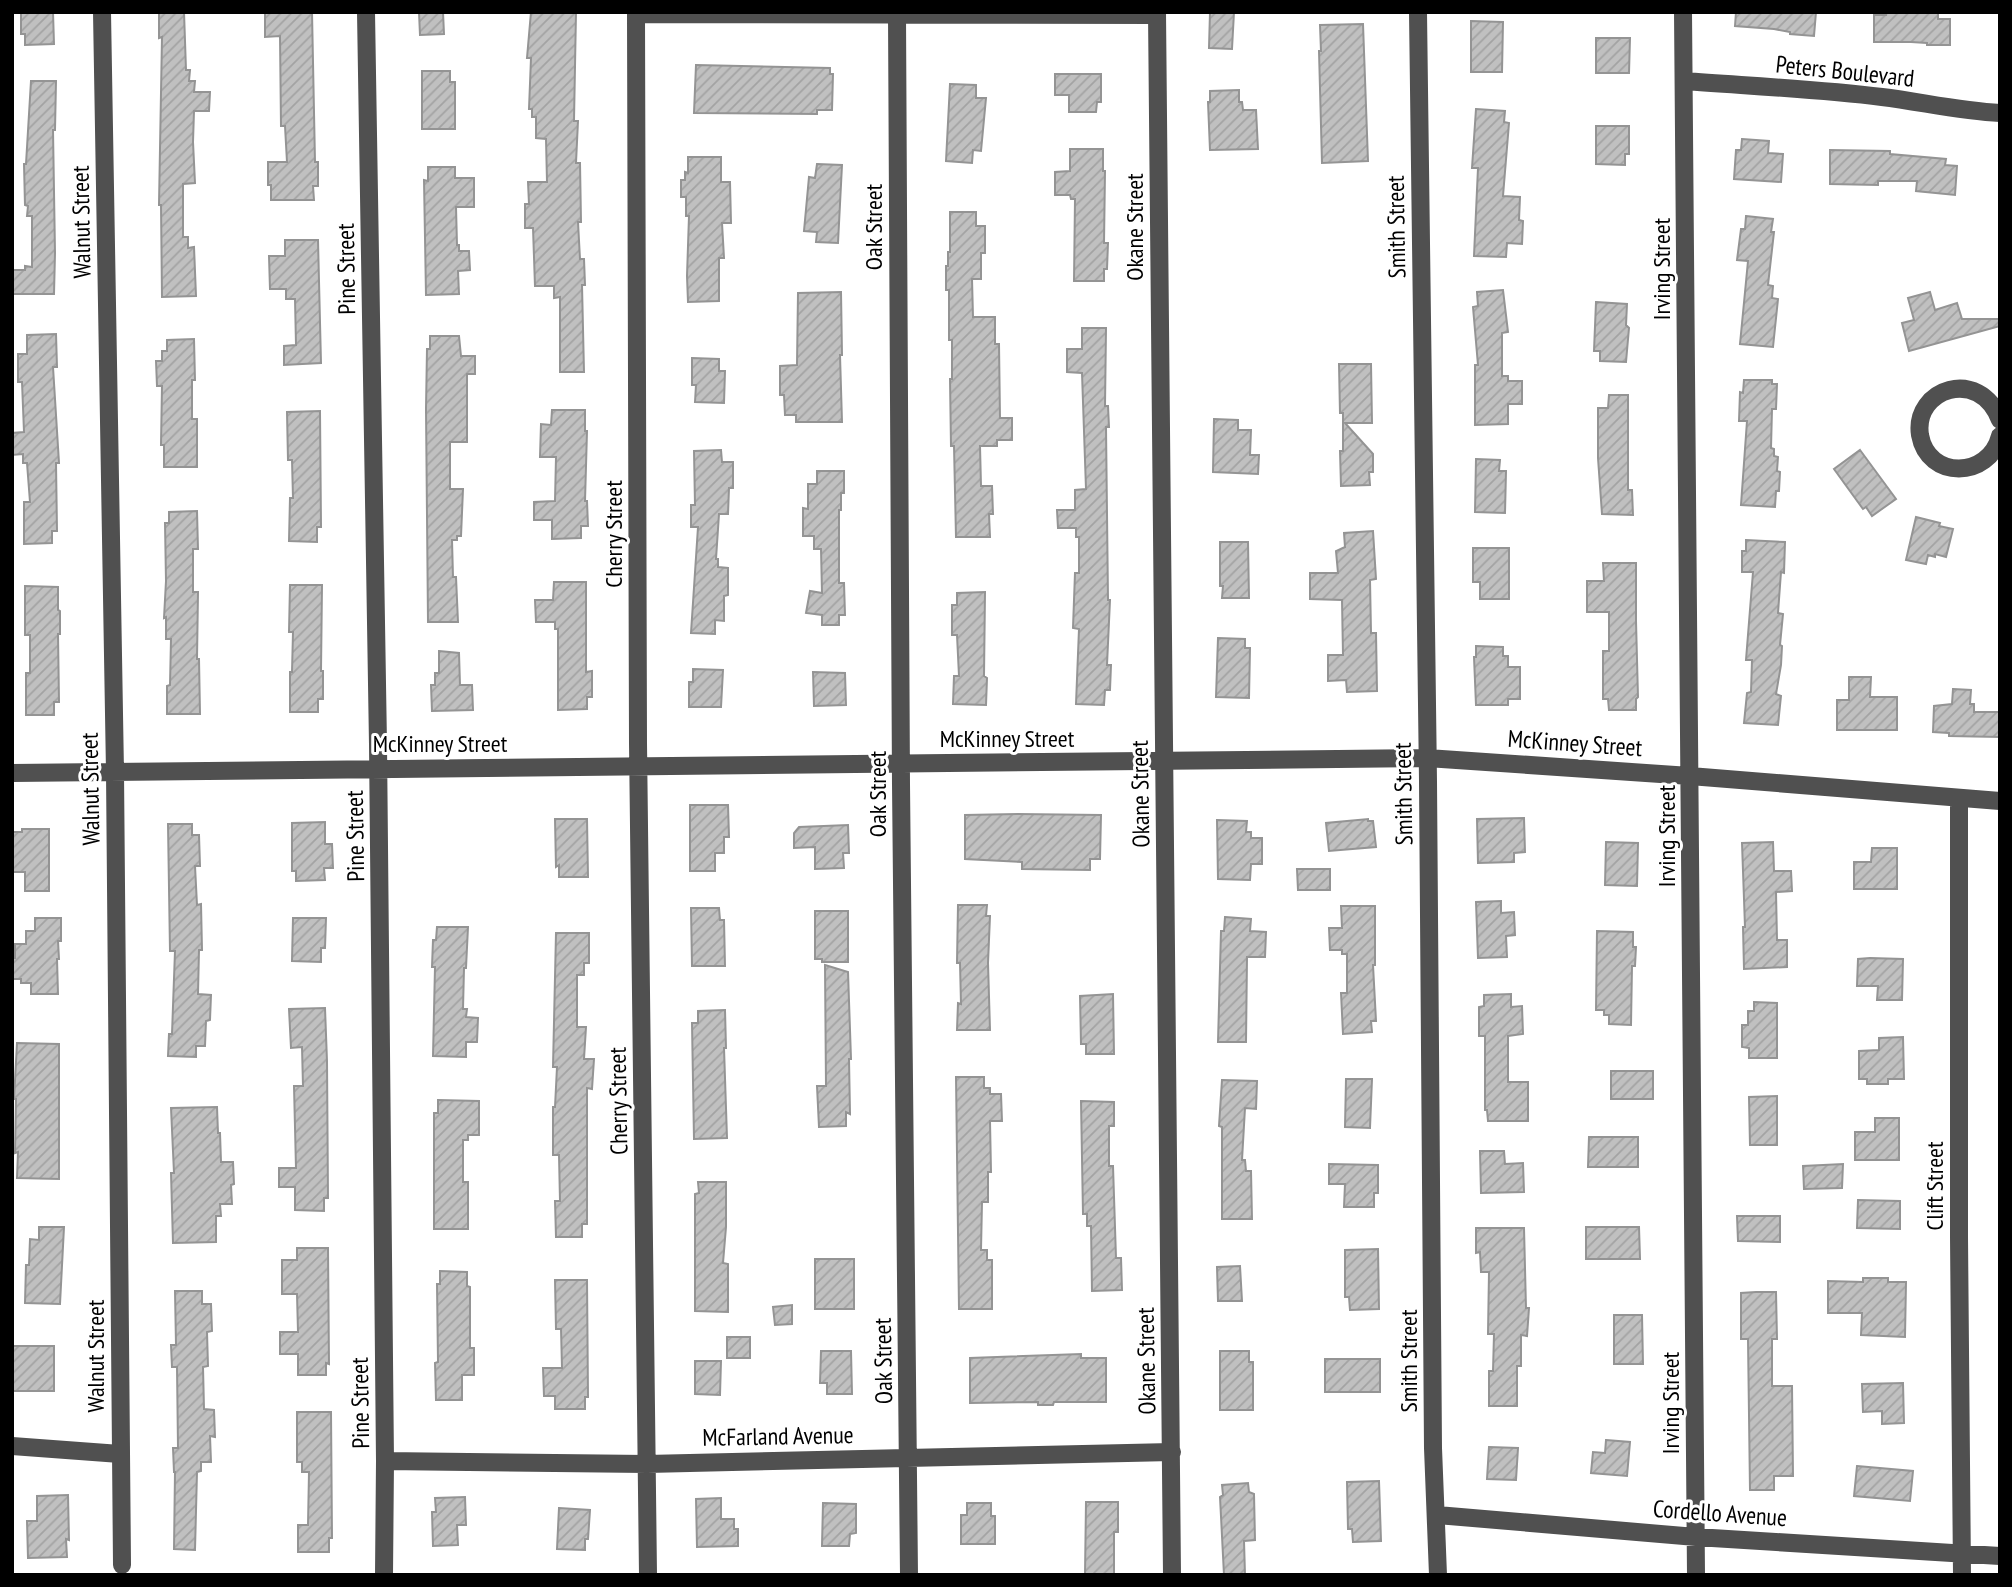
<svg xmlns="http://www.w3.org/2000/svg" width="2012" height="1587" viewBox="0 0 2012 1587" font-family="'PT Sans Narrow',sans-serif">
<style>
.building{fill:url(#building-hatch);stroke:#949494;stroke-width:2}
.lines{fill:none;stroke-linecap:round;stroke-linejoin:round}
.minor{stroke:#505050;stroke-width:18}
.labels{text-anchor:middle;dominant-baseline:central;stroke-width:6;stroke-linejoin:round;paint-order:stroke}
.street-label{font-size:24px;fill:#000;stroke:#fff}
</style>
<defs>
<pattern id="building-hatch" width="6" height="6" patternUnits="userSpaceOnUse" patternTransform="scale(1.75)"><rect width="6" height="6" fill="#c0c0c0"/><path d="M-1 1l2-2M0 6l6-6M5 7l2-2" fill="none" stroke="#a3a3a3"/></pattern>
</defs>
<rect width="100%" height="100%" fill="#fff"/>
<!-- building -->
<path class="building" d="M21,12h32l1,32 -29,1v-11h-4z
M159,12h25l2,58h4l-1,11h6l-1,11h16l-1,19h-15l-1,31 2,41 -12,1v53h5v11l6,-1 2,49 -34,1 -1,-92h-2l3,-168 -3,1z
M265,12h47l3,150h3v24h-5l1,14h-43v-15h-3v-23h19l-2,-36h-4l-1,-90 -15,1z
M419,12h24l1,22 -24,1z
M531,12h45l-2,109h4l-2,42h4l1,59h-3l2,37h4l1,26h-3l2,87h-24v-75l-6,1v-12h-19l-2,-58h-8v-24h4l-1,-22h19l-1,-43 -10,-1v-21h-4v-8h-3l2,-51h-4z
M1210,12h24l-2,37 -23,-1z
M1736,12h80l-2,24 -24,-2v-2l-16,-3 -39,-3z
M1886,12h52v7h12v26h-23v-2l-16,-1h-37v-27h12z
M1471,21l32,1 -1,50h-31z
M1363,24l5,137 -46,2 -3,-112h2l-1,-26z
M1596,38h34l-1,35h-33z
M696,65l134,3v6h3l-1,36h-15v4l-123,-1z
M422,71h28v11h5v47h-33z
M1055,74h46v28h-4l-1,10h-27v-17h-14z
M31,81h25l-1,49h-2l2,123 -1,41h-42v-24h13v-4l7,1v-51h-5l1,-10 -3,-1 -1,-41h2z
M950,84l26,1v13h10l-5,53 -8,-1 -1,13 -26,-2z
M1239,90v12h3l1,8h13l2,39 -48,1 -2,-48h2v-11z
M1476,109l29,2 -1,11 5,1 -6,73 17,1 -1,23 4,1 -1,23 -15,-1 -1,14 -32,-1 4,-88h-6z
M1596,126h33v28h-4v11l-29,-1z
M1742,139l27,2 -1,12 15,1 -2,28 -47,-3 2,-29h5z
M1070,149h33v22h2l-1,72h4l-1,26h-3v12h-30l1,-82h-4l-1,-4h-15v-23l15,-1z
M1830,150l60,1v3l56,5 -1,6 12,1 -2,29 -39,-4 1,-10h-39v4l-48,-1z
M688,157h33v25h9l1,41h-9l2,35h-5v43l-31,1 -1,-26 2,-60h-3v-19h-5v-17h4v-8l3,1z
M817,164l25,1 -4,78 -22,-1 1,-10 -13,-1 5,-54 6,1z
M428,167h27v11h19v29h-18l1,38h2v6h10l1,19 -12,1 1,23 -33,1 -2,-115 4,1z
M950,212h26v14h9v27h-4v26h-9l1,38h22v27h4l1,74h12v22h-15v6h-17l1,40h11l1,28h-4l1,23h-34l-2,-91h-3l-1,-67h2v-39h-3v-50h-3v-24h2v-14h2z
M1746,216l27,3 -2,13h3l-6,53 5,1 -1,12 6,1 -5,48 -33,-3 8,-83 -11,-1 4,-31h4z
M285,240h33l3,123 -37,2v-19l12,-1 -1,-46h-9v-10h-16l-1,-33h16z
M1503,290l5,42 -6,1v43h6v5h14v23h-14v20l-33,1v-60h3l-5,-58 5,-1 -1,-14z
M841,292l1,63h-2l2,67h-46v-7h-11l-1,-20h-4v-29l17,-1 1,-72z
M1930,292l5,18 22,-7 5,16h38v7l-91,25 -7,-28 12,-3 -6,-22z
M1596,302l31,2 -1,21 3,3 -3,34 -26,-1v-10h-6z
M1082,328h24l-1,78h3l1,21h-3l2,173h2l-3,65h4l-1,25h-5l-1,15 -28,-1 3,-75 -6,-1 2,-55h4v-36h-3v-9h-18l-1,-18h18v-20l11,-1 -4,-116 -15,-1v-23h15z
M56,334l1,33h-4l6,96h-3l1,68h-5v12l-28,1v-42h6l-3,-39h-4v-9l-11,1v-22l12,-1 -2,-50h-4v-28h9v-19z
M430,336h29l2,20h14v18h-8v68h-17v47h13l-2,47h-4v4h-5l1,37h3l2,45h-30l-2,-213 1,-60h3z
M194,339l1,41h-3v39h5v48h-33v-22h-3l1,-59h-5l-1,-25h6v-10h5v-11z
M692,358l27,1v12h6l-1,32 -29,-1 1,-17h-4z
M1339,364h32l1,59h-27l28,31v18h-4l1,13 -29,1 -1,-35h3v-38h-3z
M1744,380h28v4h5l-1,25h-4l-1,39 3,1v7l4,1 -1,14 3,1 -1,19h-3l-1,16 -34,-2 6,-84h-8l1,-29 3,1z
M1609,395h19v95h4l1,25 -31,-1 -4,-56v-50h10z
M552,410h33v21h2l-2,70h2l1,25h-7v12l-29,1v-19h-18v-18l21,-1 1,-44h-16l1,-33 10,1z
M320,411l1,116h-4v15l-28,-1 1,-43h3l-1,-38h-4l-1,-48z
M1214,419l24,1v10h13l-1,25h9l-1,19 -45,-2z
M721,450l1,12h11v26h-4l-1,26h-9l-3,45h2v8l10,1v27l-4,1v25l-9,-1v14l-24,-1 7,-106h-7v-22h4l-1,-54z
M1860,450l36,49 -24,17 -6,-9 -3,2 -29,-40z
M1476,459l24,1 -1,11h7l-1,42 -30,-1z
M817,471h27v22h-3v17h-2v73h5l1,32h-6v10h-17v-10l-16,-2 4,-22 12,2 -1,-44h-7v-13h-11v-28l5,1v-25h9z
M197,511l1,38h-5v43h5l-1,67h2l1,55h-33v-28l3,-1 1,-46h-5v-22l-2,1 2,-37 -1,-58h4v-11z
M1916,517l24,6 -1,3 14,3 -7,28 -11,-3v3l-7,-2 -2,9 -20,-4z
M1373,531l3,48 -6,1 1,53h5l1,58 -30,1 -1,-12 -18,1v-26h15l-1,-55 -32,-1v-26h28l-2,-22 9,-4 -1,-14z
M1746,540l39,2 -1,31 -3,-1 -3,41 5,1 -3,31 2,1 -1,19 -5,29 5,2 -3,29 -34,-2 3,-30 4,-1 1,-32h-6l7,-88h-11v-21h4z
M1220,542h28l1,56h-27l1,-12h-3z
M1473,548h36v51h-29v-17h-7z
M1603,563h33v58l2,76 -2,2v11h-27l-1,-11h-5v-48h6v-39h-22v-31h17z
M554,582h32v90l6,-1v26h-5v12l-29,1v-81h-3v-7h-19l-1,-22h18z
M290,585h32l-1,86h2v28h-5v13h-28v-40h2l1,-40h-4z
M25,586l33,1v23l2,1v23h-2l1,68h-5v13h-28v-42h4v-38h-5z
M985,592l-1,84 3,2 -1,27 -33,-1 1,-28h5l-2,-41h-5v-30h5v-12z
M1218,638l27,1v9h5l-1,50 -33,-1z
M1476,646l27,1v9h5v11h12v32h-12v6h-32l-2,-48h2z
M439,651l20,2 1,32h12l1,25 -41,1 -1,-26h4v-12h4z
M693,669l30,1 -2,37h-32v-25h4z
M813,672l32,1 1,32 -32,1z
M1849,677h22l-1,20h27v33h-60v-30h12z
M1953,689l18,1 -1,14h4v8h26v25l-51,-1v-3l-16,-1 1,-26 18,-2z
M690,805h38l1,32h-5v16h-9v18h-25z
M1018,814l83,1 -1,44h-10v11l-68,-1v-7l-57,-3v-44z
M1524,818l1,34 -11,1v9l-36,1 -1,-44z
M555,819h32l1,58h-29v-12l-3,2z
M1368,819v2h5l3,26 -47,4 -3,-28z
M1217,820l30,1 -1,11h5v6h11v26h-11l-1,16 -32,-1z
M325,822v22h7l1,24h-9l1,12 -29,1v-10h-4v-48z
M168,824h24v11h7l1,31h-5l2,39 4,-1 1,46h-3l-1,44 13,1 -1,25 -4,1 -1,25h-9v11l-28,-1 1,-22h3l3,-83h-5z
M848,825l1,28h-6l1,15 -29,1v-22l-21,1v-15l5,-6z
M22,829h27v62h-24v-19h-13v-40h10z
M1606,842l32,1 -1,43 -32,-1z
M1773,842l1,29h17l1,20 -16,1 1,48h10v27l-43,2 -1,-42h2l-3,-84z
M1872,848h25v41h-43v-27h17z
M1297,869h33v21h-32z
M1501,901v12l13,-1 1,23 -9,1 1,21 -29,1 -2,-56z
M958,905h29l-1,11h4l-2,47 2,67h-33l1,-27 3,1 -1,-41h-3z
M1341,906h34v59h-2l3,56h-5l1,11 -29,2 -2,-41h6v-39h-5v-4h-12l-1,-22h13z
M691,908h28l1,12h4l1,46h-33z
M815,911h33v51h-26v-3h-7z
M1225,917l26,2 -1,12 16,1 -1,25h-18l-1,85h-28l3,-111h3z
M35,918h26v23h-3l1,18h-2l1,35h-27v-11h-10v-4h-9v-21h3v-14h11v-13h9z
M293,918h33l-1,30h-4v14l-29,-1z
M437,927h31l-2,41h-2l-1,41h4l-1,8 12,1 -1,24h-11v15l-33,-1 2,-89h-3l1,-27h3z
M1597,931l36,1v15h3l-1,19h-3l-1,59 -22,-1v-9h-5v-5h-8z
M556,933h33v30h-5v12h-7v52h9l-2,32h10l-2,30 -5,-1v136h-5v13h-26l-1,-36h5l-1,-46h-6v-48h2l2,-40h-4z
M1870,958l33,1 -1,41h-25l1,-14h-21l1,-27z
M825,965l23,7 3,87h-2l1,55 -4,-2v14l-27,1 -2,-41h9z
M1113,994l1,60h-28v-10h-5l-1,-48z
M1511,994v13l11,-1 1,28 -15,2v46h20v39h-40l-1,-11h-2v-74h-6v-29l5,-1v-11z
M1754,1002l23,1v55h-28v-10l-7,-1v-22h6v-14h6z
M325,1008l2,53 1,137h-4v13l-29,-1v-23h-16v-19h17l-2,-82h9l-1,-39 -11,1 -2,-39z
M725,1010l1,38h-2l3,90 -33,1 -2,-116h6v-12z
M1903,1037l1,42h-16v5h-21v-5h-8v-28l20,-1v-12z
M17,1043l42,1v135l-42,-1 1,-26 -3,1 1,-54h-2z
M1611,1071h42v28h-42z
M956,1077h28v11h6v6h11l1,27h-12l1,51h-3v30h-6l-1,48h6v10h5v49h-33z
M1346,1079h26l-2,49 -25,-1z
M1222,1080l35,1 -1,28 -11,-1 -3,52h3l1,11h5l1,48h-30v-92l-3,-1z
M1777,1096v49h-27l-1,-48z
M438,1100l41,1v34h-11v5h-5v42h5v47h-34v-116h4z
M1081,1101l33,1v24h-5v40h4l3,92h5l1,32 -30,1 -1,-65h-4v-12h-4z
M217,1107l1,26h2l1,29h12l1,22 -3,1 1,19h-12l1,12h-5v26l-43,1 -2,-70h3l-3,-65z
M1875,1118h24v42h-44v-28h20z
M1589,1137h49v30h-50z
M1480,1151h24l1,13 18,-1 1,29 -43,1z
M1329,1164l49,1v28h-4v14h-30l1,-23h-16z
M1843,1164l-1,24 -38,1 -1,-23z
M698,1182h28v45l-3,36 5,1v48l-33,-1v-117l4,-1z
M1858,1200l42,1v28l-43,-1z
M1737,1216h43v26l-42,-1z
M39,1227h25l-4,77 -35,-1 1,-38h3l1,-26 9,1z
M1586,1227h53l1,32h-54z
M1476,1228h48l2,80h3l-2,28 -6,-1v31h-4v40h-28v-35h4l1,-37h-6l1,-62h-8l-1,-20 -4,1z
M297,1248h31l1,116 -3,-1v12h-28v-21h-18v-22h18l-1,-38h-15v-34h15z
M1378,1249l1,60 -29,1 -1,-13h-4v-47z
M815,1259h39v50h-39z
M1240,1266l2,35h-24l-1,-34z
M440,1271l27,1v14l3,1v61h4v27h-12v25h-26l-1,-37 3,-1 -1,-78h3z
M1863,1278h25v4h18l-1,55 -44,-2 1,-22h-34v-32l35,1z
M555,1280h32l1,117h-3v12h-30v-13h-11l-1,-28h19l-1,-39h-5z
M175,1291h27v13h9l1,27 -5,1 1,34 -5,1 1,42 10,1 1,27 -5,-1 1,26h-10v9l-4,1 -2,78 -21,-1 1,-77h-1l-1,-24h5l-1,-81h-5l-1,-22h5z
M1756,1292h20l1,47h-5v47h20l1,90h-19v14h-24l-2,-151h-7v-46z
M792,1305v19l-17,1 -2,-18z
M1614,1315h28l1,49h-29z
M727,1337h23v21h-23z
M12,1346h42v45h-42z
M821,1351h30l1,43h-25v-11h-7z
M1220,1351h29v11h4v48h-33z
M1081,1354v4h25v44h-52l-1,3h-15v-3l-68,1v-45z
M1325,1359h55v33h-55z
M695,1361h26l-1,34 -25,-1z
M1903,1383l1,40 -22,1v-13l-19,1 -1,-28z
M297,1412h34l1,126h-3v14h-31v-27h10l1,-53h-7v-10h-5z
M1606,1440l24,2 -3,34 -36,-3 2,-21 12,1z
M1489,1447l29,1 -2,32 -29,-1z
M1857,1466l56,5 -3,30 -56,-5z
M1379,1481l2,60 -28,1 -1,-13h-4l-1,-47z
M1248,1483l1,9 5,2 1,46 -11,1 1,34h-21l-4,-78 3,-2 -1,-10z
M68,1495l1,45 -3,-1 1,18 -39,1 -1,-37h10v-25z
M465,1497l1,28h-9l1,20 -25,1 -1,-34h4l-1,-14z
M721,1498v21h13v10h4v17l-41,1 -1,-48z
M1086,1502h32v30h-4v43h-29z
M823,1503l33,1v29l-6,1 -1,12h-27z
M967,1503h24v13h4v28h-34v-29h6z
M559,1508l31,2 -2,29h-3v11l-28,-1z"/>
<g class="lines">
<!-- minor -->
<path class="minor" d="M102,12l13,760 7,793
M366,12l12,732 7,717 -1,114
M1157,12l15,1563
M1418,12l10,769 5,667 5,127
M1683,12l13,1563
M897,14l4,770 8,791
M1684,81c66,5 133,8 198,16 40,5 78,14 118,16
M2000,420c-21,-54 -87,-31 -80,15 8,45 69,44 80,1
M12,773l1415,-15 263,18 310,25
M1959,798v439l3,338
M12,1446l108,8
M385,1461l262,3 525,-12
M1437,1515l259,22 304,19
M648,1575l-10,-832 -2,-729 521,1"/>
</g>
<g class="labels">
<!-- street labels -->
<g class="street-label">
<text transform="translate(1845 71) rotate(6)">Peters Boulevard</text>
<text transform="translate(81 222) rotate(-91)">Walnut Street</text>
<text transform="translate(873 227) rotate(-90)">Oak Street</text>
<text transform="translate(1134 227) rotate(-90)">Okane Street</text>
<text transform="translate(1396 227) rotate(-91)">Smith Street</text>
<text transform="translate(346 269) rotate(-91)">Pine Street</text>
<text transform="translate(1661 269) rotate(-90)">Irving Street</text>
<text transform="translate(613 534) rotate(-90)">Cherry Street</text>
<text x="1007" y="738">McKinney Street</text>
<text x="440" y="743">McKinney Street</text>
<text transform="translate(1575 743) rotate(4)">McKinney Street</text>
<text transform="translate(90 789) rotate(-91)">Walnut Street</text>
<text transform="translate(877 794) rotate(-90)">Oak Street</text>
<text transform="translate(1140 794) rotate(-91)">Okane Street</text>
<text transform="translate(1403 794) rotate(-91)">Smith Street</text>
<text transform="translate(355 836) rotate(-91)">Pine Street</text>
<text transform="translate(1666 836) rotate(-90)">Irving Street</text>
<text transform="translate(618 1101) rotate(-91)">Cherry Street</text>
<text transform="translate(1934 1186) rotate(-90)">Clift Street</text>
<text transform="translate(95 1356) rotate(-90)">Walnut Street</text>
<text transform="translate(883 1361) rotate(-91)">Oak Street</text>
<text transform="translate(1146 1361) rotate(-91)">Okane Street</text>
<text transform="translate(1408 1361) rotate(-90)">Smith Street</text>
<text transform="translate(360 1403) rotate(-91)">Pine Street</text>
<text transform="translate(1670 1403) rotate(-90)">Irving Street</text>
<text transform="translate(778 1436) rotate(-1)">McFarland Avenue</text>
<text transform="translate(1720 1513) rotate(4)">Cordello Avenue</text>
</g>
</g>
<!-- border -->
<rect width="2012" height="1587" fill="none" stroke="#000000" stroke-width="28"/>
</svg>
